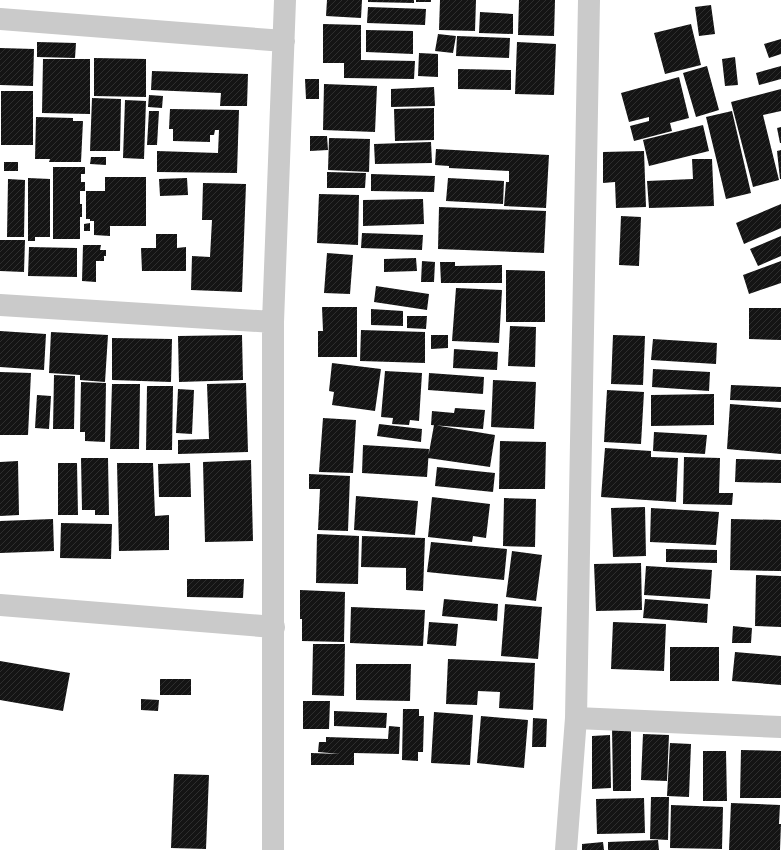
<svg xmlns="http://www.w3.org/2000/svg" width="781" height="850" viewBox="0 0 781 850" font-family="'DM Sans',sans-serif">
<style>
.building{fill:url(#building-hatch)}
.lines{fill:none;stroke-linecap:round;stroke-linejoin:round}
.minor{stroke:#cacaca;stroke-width:22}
</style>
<defs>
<pattern id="building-hatch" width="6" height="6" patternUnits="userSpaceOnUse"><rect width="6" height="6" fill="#141414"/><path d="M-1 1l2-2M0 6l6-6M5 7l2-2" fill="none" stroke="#2e2e2e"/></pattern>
</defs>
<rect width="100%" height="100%" fill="#fff"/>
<!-- building -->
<path class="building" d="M327,0h35l-1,18 -35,-2z
M368,0h46v3l-46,-1z
M416,0h15v2h-15z
M440,0h36l-1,31 -36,-1z
M519,0h36l-1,36 -36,-1z
M711,5l4,29 -16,2 -4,-29z
M368,7l58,2 -1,16 -58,-2z
M480,12l33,2v20l-34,-1z
M323,24l38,1v35l54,1 -1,18 -70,-1v-15h-21z
M691,24l10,41 -36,9 -11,-41z
M366,30l47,1v23l-47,-2z
M438,34l18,2 -3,17 -18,-2z
M457,36l53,2 -1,20 -53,-2z
M781,39v15l-12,4 -5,-14z
M37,42l39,1 -1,15 -38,-1z
M517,42l39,2 -2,51 -39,-1z
M0,48l34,1 -1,37 -33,-1z
M419,53l19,1v23l-20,-1z
M735,57l3,28 -13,1 -3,-27z
M94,58l52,1v38l-52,-1z
M43,59h47v55l-48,-1z
M707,66l12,44 -23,7 -13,-44z
M781,66v13l-22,6 -3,-12z
M458,69l53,1v20l-53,-1z
M152,71l96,3 -1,32h-27l1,-13 -70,-3z
M679,77l10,41 -19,5 2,8 -38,10 -4,-15 19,-5v-4l-20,5 -8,-29z
M305,79h14v20h-13z
M324,84l53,2 -2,46 -52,-2z
M434,87l1,19 -44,1v-18z
M781,89v22l-18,4 16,65 -26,7 -22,-85z
M1,91h32v54h-32z
M149,95l14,1 -1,12 -14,-1z
M92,98l29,1 -1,52h-30z
M125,100l21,1 -2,58 -21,-1z
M434,108v32l-39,1 -1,-32z
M170,109l69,1 -2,63 -80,-1v-21l61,2 1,-23h-4l-1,5h-4v7l-37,-1v-12h-4z
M149,111h10l-2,34h-10z
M732,111l19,82 -25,6 -20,-82z
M36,117l37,1v3h10l-2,41h-32l1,-3h-15z
M703,125l6,26 -60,15 -6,-26z
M781,127v16h-1l-3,-15z
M310,136h17l1,14 -18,1z
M329,138l41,1 -1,33 -41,-2z
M431,142l1,21 -57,1 -1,-20z
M436,149l113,6 -3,53 -42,-2 2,-24h3v-11l-60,-3v-2l-14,-1z
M781,150v29h-1l-3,-28z
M644,151l2,56 -30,1 -1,-26 -12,1v-31z
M91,157h15v8l-16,-1z
M692,159h20l2,47 -65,2 -2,-27 46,-2z
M4,162h14v9h-14z
M53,167h32v7h-4v8h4v9h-5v13h2v13h-2v22h-27z
M327,172l39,1 -1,15h-38z
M371,174l64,2 -1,16 -63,-1z
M105,177h41v49h-36v10l-16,-1v-14h-4v-2h-4v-28h19z
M28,178l22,1v58h-15v4h-7z
M187,178l1,17 -28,1 -1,-17z
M448,178l56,3 -1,23 -57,-3z
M8,179l17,1 -1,57h-17z
M203,183l43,1 -4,108 -51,-2 1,-34 18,1 2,-37h-10z
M319,194l40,1 -1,50 -41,-2z
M423,199l1,25 -61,2v-26z
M781,204v24l-37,16 -8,-21z
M439,207l107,4 -2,42 -106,-4z
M621,216l20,1 -2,49 -20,-1z
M90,223v8h-6v-7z
M362,233l61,2 -1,15 -61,-2z
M156,234h21v14l9,-1v24h-44l-1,-23h15z
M781,236v20l-23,10 -8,-17z
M0,240h25l-1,32 -24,-1z
M83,245h18l-1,5h6v6h-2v5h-8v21l-14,-1z
M29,247l48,1v29l-49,-1z
M327,253l26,2 -3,39 -26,-1z
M416,258l1,13 -33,1v-13z
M422,261l13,1 -1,20h-13z
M781,261v22l-32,11 -6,-19z
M440,262h15v4l47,-1v18h-61z
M506,270l39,1v51h-39z
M376,286l53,8 -2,16 -53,-8z
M456,288l46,2 -3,53 -47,-2z
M322,307h35v50h-39v-26h5z
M749,308h32v32l-32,-1z
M371,309l32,2v15l-32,-1z
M407,316h20l-1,13 -19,-1z
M510,326l26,1 -1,40 -27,-1z
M361,330l64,2v31l-65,-2z
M0,331l46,3 -2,36 -44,-3z
M51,332l57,3 -3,47 -25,-2v-5l-31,-2z
M242,335l1,45 -64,2 -1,-46z
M431,335h17v13l-17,1z
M613,335l32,1 -2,49 -32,-1z
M112,338l60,1 -1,43 -59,-2z
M653,339l64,4 -1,21 -65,-4z
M454,349l44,3 -1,18 -44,-2z
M332,363l49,6 -6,42 -43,-6 2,-13 -5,-1z
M653,369l57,3 -1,19 -57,-4z
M385,371l37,2 -3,48 -9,-1 -1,5 -17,-1 1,-6 -12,-1z
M0,372l31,1 -3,62h-28z
M429,373l55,4 -1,17 -55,-4z
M54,375l21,1 -1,53h-21z
M493,380l43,2 -2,47 -43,-2z
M81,382l25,1 -1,59 -20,-1v-9h-5z
M246,383l2,69 -70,2v-14l31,-1 -2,-55z
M112,384h28l-1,65h-29z
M731,385l50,2v15l-51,-2z
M147,386h26l-1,64h-26z
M178,389l16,1 -2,44 -16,-1z
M607,390l37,2 -3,52 -37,-2z
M714,394v31l-63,1v-31z
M37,395l14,1 -2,33 -14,-1z
M730,404l51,4v46l-54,-5z
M455,408l30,2 -2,19 -52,-4 1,-14 22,2z
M323,418l33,2 -3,53 -34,-1z
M379,424l43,5 -1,13 -44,-6z
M434,425l61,10 -5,32 -62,-9z
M654,432l53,3 -2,19 -52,-3z
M500,441l46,1 -1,47h-46z
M363,445l66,4 -2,28 -65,-4z
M605,448l46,3v6l27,1 -2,44 -75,-5z
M684,457l36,1 -1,35h14l-1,12 -49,-1z
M81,458h27l1,57h-14v-5h-13z
M736,459l45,1v23l-46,-1z
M251,460l2,81 -48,1 -2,-80z
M18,461l1,54 -19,1v-54z
M58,463h19l1,52h-20z
M117,463h36l2,53 14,-1v35l-50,1z
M190,463l1,34h-32l-1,-33z
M437,467l58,6 -2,19 -58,-6z
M309,474l41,2 -2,55 -30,-1 2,-41h-11z
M356,496l62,5 -3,34 -61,-5z
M432,497l58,7 -4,34 -13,-2 -1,6 -44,-5z
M504,498l32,1 -1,48 -32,-1z
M645,507l1,49 -33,1 -2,-49z
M651,508l68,4 -3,33 -66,-3z
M53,519l1,32 -54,2v-32z
M731,519l50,1v51l-51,-1z
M61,523l51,1 -1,35 -51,-1z
M317,534l42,2 -1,48 -42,-1z
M362,536l63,2 -2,53 -17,-1v-22l-45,-1z
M431,542l76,7 -3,31 -77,-8z
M666,549l51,1v13l-51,-1z
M512,551l30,4 -6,46 -30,-4z
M641,563l1,47 -46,1 -2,-47z
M646,566l66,4 -2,29 -66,-4z
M756,575l25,1v51l-26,-1z
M187,579h57l-1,19 -56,-1z
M300,590l45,2 -1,50 -42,-1v-22h-2z
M444,599l54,5 -1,17 -55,-5z
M645,599l63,5 -1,19 -64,-5z
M505,604l37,3 -4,52 -37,-3z
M351,607l74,3 -2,36 -73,-3z
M429,622l29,2 -2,22 -29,-2z
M613,622l53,2 -2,47 -53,-2z
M733,626l19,2 -1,15h-19z
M313,644h32l-1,52 -32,-1z
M670,647h49v34h-49z
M735,652l46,4v29l-49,-4z
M448,659l87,4 -2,47 -34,-2 1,-16 -22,-1 -1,14 -31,-1z
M0,661l70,12 -7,38 -63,-11z
M356,664h55l-1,37 -54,-1z
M160,679h31v16h-31z
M141,699l18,1 -1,11 -17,-1z
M303,701h27l-1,28h-26z
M403,709h16v7h5l-1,36h-5v9l-16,-1z
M334,711l53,2 -1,15 -52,-2z
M434,712l39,3 -3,50 -39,-2z
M481,716l47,4 -4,48 -47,-5z
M533,718l14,1 -1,28h-14z
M389,726l11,1 -1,27 -45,-1v12h-43v-12l29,1 -22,-2 1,-10h7v-5l62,2z
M612,727h19v64h-18z
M643,734l26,1 -2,46 -26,-1z
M610,735l1,53 -19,1v-53z
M670,743l21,1 -2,53 -22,-1z
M741,750l40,1v47h-41z
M703,751h23l1,50h-24z
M174,774l35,1 -3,74 -35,-1z
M651,797h18l-1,43 -18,-1z
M644,798l1,35 -48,1 -1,-35z
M731,803l49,2 -1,19h2l-1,26h-51z
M671,805l52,2 -1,42 -52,-1z
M658,840l1,10h-51v-8z
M603,842l1,8h-22v-6z"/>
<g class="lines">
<!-- minor -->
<path class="minor" d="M0,19l284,22
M0,305l273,17
M0,605l274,22
M576,718l205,9
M273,850v-528l12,-322
M566,850l10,-132 13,-718"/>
</g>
</svg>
